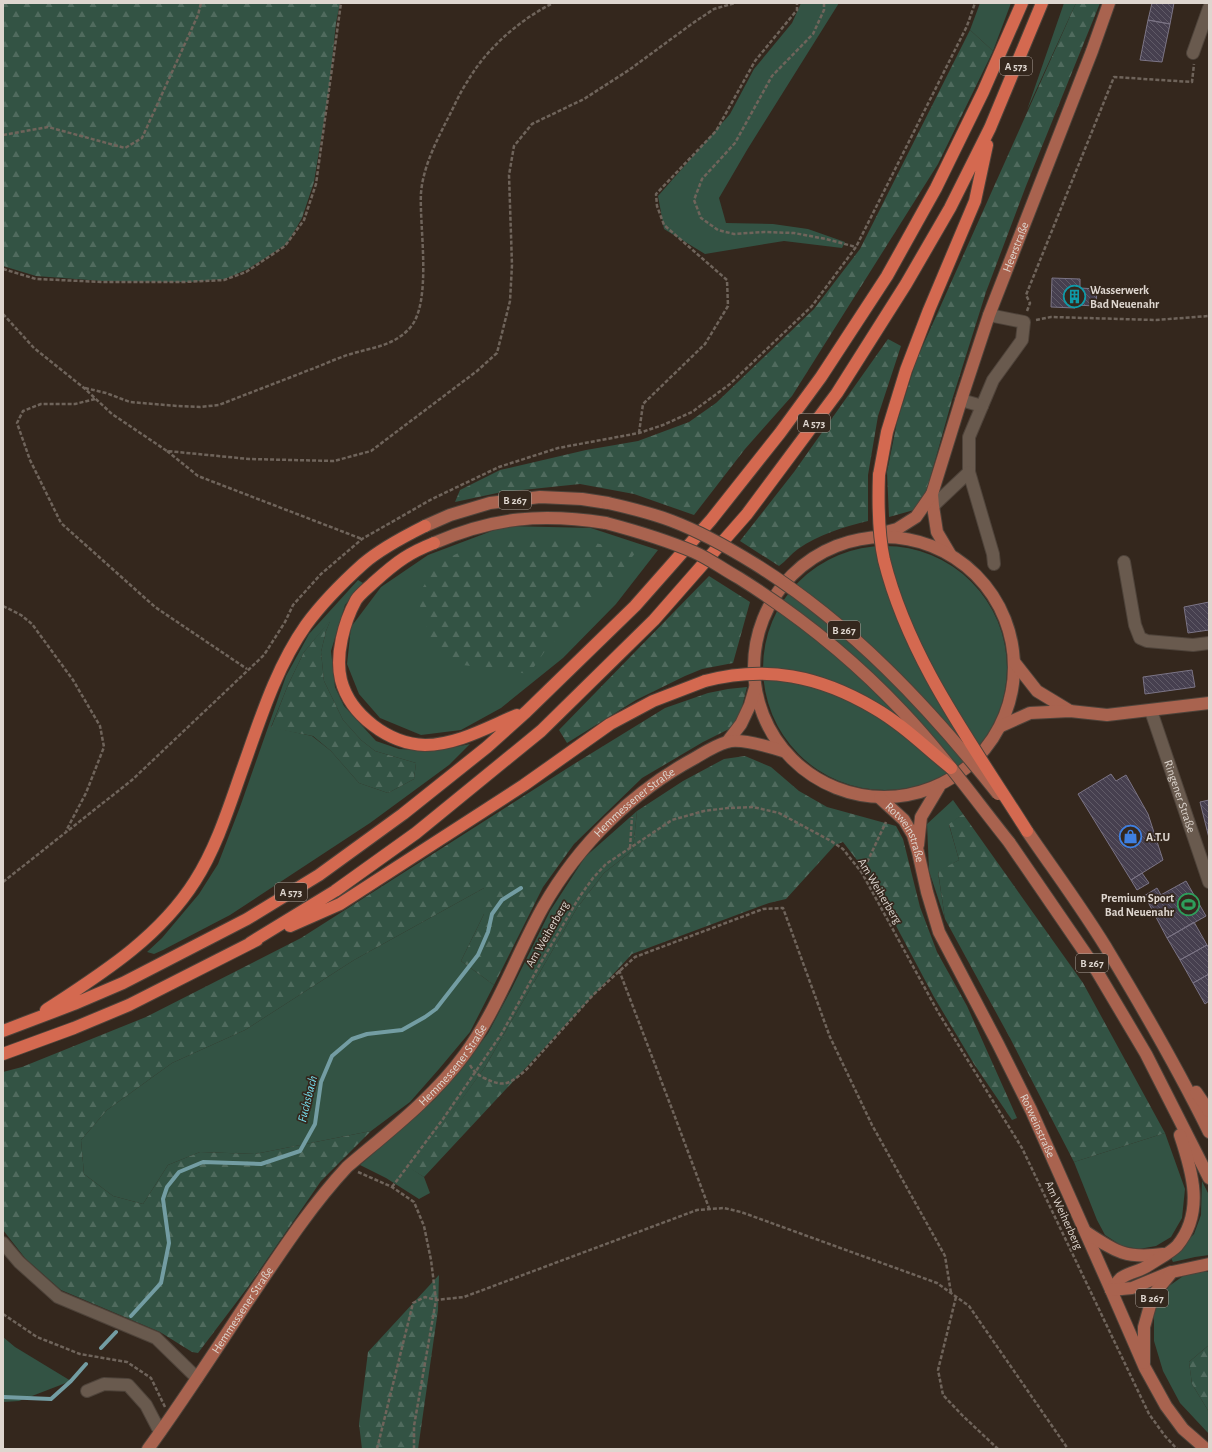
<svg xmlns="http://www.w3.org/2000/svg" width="1212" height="1452" viewBox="0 0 1212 1452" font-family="'Alegreya Sans',sans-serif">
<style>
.green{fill:#335344;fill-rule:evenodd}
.forest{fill:url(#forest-firs)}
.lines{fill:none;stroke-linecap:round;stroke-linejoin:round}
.stream{stroke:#739da3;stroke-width:4}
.building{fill:url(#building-back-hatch);stroke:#7b7485}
.minor-casing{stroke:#4e433a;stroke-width:14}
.major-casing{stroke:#4e433a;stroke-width:14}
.highway-casing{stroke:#4e433a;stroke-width:14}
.path{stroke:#6f645b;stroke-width:2.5;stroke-dasharray:4 2;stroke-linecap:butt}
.minor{stroke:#695a4e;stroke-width:12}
.major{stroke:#a9634f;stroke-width:12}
.highway{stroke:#d46950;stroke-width:12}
.major-bridge-casing{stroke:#4e433a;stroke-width:14;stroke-linecap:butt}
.highway-bridge-casing{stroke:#4e433a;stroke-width:14;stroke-linecap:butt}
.major-bridge{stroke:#a9634f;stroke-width:12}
.highway-bridge{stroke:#d46950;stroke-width:12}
.labels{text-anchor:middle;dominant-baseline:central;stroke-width:3.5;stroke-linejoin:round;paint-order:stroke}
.shield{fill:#34271d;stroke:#aba29a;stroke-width:1}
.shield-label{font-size:11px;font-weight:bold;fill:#ded6cf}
.street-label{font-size:12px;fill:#ded6cf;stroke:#34271d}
.poi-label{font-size:12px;font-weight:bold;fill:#ded6cf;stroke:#34271d;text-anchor:start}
.water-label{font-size:13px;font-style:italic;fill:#75dcec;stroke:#34271d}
</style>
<defs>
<pattern id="forest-firs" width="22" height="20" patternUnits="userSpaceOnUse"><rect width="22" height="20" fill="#335344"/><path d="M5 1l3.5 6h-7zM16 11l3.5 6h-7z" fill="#506b5e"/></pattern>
<pattern id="building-back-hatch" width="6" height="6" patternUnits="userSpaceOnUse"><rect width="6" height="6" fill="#463f4f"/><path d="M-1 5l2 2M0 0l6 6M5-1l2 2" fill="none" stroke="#605a67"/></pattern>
</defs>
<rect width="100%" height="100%" fill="#34271d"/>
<!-- green -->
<path class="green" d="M801,3h38l-92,147 -28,48 7,25 47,1 35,5 37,13 -3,6 -58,-7 -79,13 -41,-25 -6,-33 72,-82 24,-45 38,-46z
M980,3h31l-18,48 -23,-21z
M1064,3h12l-49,107z
M505,526l86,2 67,22 -42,54 -53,54 -62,50 -40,22 -40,5 -41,-17 -21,-24 -12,-30 4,-37 30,-40 47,-32z
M763 668a122 122 0 1 1 244 0a122 122 0 1 1-244 0Z
M358,580l5,3 -18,22 -14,46 4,36 9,19 32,35 23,8 36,2 35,-7 -21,21 -79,58 -140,92 -67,35 -9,4 -7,-2 15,-14 37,-44 19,-30 22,-57 46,-131 23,-42zM330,621l-4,10 -5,21 3,29 19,39 18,20 14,11 41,12 -2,16 -26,14 -29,-10 -28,-32 -19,-15 -41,-9 17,-42 16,-33z
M953,800l10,14 -14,11 10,35 -21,12 7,47 -16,-48 -2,-47z
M637,811l-4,39 -29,23 -27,35 -92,159 -73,102 12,8 6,16 -11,6 -33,-21 -26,-13 75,-66 25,-28 28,-38 23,-43 39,-79 35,-54z
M484,888v26l-23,47 33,24 -24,47 -31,37 -29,33 -39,29 -116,23 -55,-2 -32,13 -25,39 -30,-8 -29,-22 -3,-34 26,-30 65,-47 73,-33 109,-70z
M1165,1133l20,56 -3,29 -11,19 -15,9 -17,3 -17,-3 -17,-11 -8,-15 -23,-58z
M1202,1181l7,14v60l-14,2 -22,5 -2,-4 23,-24 7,-19z
M1204,1271l5,1v73l-20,17 3,22 17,28v22l-29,-31 -17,-32 -9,-30v-30l15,-25 17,-12z
M3,1337l12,10 56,34 -52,20 -16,1z"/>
<!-- forest -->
<path class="forest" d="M3,3h337l-4,20 -7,67 -15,92 -12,36 -15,26 -39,25 -23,10 -36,3 -87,-1 -66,-5 -33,-10z
M1076,3h24l-74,183 -40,106 -34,108 -26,93 -12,17 -25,7 -2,-45 10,-50 19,-61z
M970,30l23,21 -55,113 -146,232 -47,53 -51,66 -60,-21 -54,-10 -78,8 -47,10 5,-12 40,-20 86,-20 52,-9 51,-19 27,-19 98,-94 46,-60z
M888,339l13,7 -23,70 -10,59v46c-24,6 -49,13 -70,28 -7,5 -12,12 -19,17l-39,-25 54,-69z
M532,538l45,1 59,13 -14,18 -77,81 -16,23 -73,-10 -26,-27 -11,-34 4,-16 16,-25 43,-20z
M709,576l41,26 -17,61 -31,6 -17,7 -49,24 -69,43 -8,-13z
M331,619l-5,12 -5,21 3,29 19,39 18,20 14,11 41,12 -2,16 -26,14 -29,-10 -28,-32 -18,-15 -42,-8 17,-43 16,-33z
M747,687l-7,28 -11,14 -26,13 -61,36 -68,66 -31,43 -49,98 -33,-24 23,-47v-26l-130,72 -109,70 -73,33 -65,47 -26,30 3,34 29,22 30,8 25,-39 32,-13 55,2 116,-23 -50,50 -73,106 -50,66 -6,-1 -32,-20 -99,-42 -36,-32 -22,-28v-158l19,-5 124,-50 155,-79 273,-174 91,-56 43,-15 20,-4z
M745,756l26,11 28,24 28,16 69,19 7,13 17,68 17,45 30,54 50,112 -5,2 -38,-56 -40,-67 -64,-120 -27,-35 -8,3 -49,54 -17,4 -137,51 -208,223 -13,-8 74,-102 92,-159 27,-35 29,-23 4,-39 46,-30 41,-22z
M963,814l120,169 82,150 -91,29 -64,-124 -65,-119 -7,-48 21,-11 -10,-36z
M439,1275l-1,35 -20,139h-56l-3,-25 9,-72z
M1209,1345v67l-17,-28 -3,-22z"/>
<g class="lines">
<!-- stream -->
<path class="stream" d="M131,1316l30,-33 8,-40 -6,-44 4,-12 12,-15 24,-10 58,2 39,-13 15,-27 6,-42 11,-26 20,-17 15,-5 35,-4 23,-13 11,-8 42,-54 10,-23 4,-18 10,-14 19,-12
M101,1348l15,-16
M3,1397l48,2 20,-18 15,-17"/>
</g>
<!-- building -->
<path class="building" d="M1152,3h22l-4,21 -22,-4z
M1148,20l22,4 -8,38 -22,-2z
M1052,278l28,1v9l17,1 -1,17 -21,-1v3l-24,-1z
M1209,602v28l-21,3 -4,-26z
M1192,670l3,17 -50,7 -2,-17z
M1111,774l5,7 10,-6 22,39 15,46 -32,20 -53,-86z
M1209,800v38l-9,-36z
M1142,873l7,10 -12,7 -6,-10z
M1186,881l20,35 -39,22 -19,-36z
M1157,888l4,7 -13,7 -4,-6z
M1194,922l13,23 -27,15 -13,-22z
M1207,945l2,3v26l-16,9 -13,-23z
M1209,974v27l-4,3 -12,-21z"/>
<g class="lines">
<defs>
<g id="minor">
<path d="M1193,53l16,-45"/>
<path d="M989,315l35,7 -2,18 -29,40 -24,57v35l24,82 1,10"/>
<path d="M961,400l21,6"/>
<path d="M933,506l36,-34"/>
<path d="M1124,562l11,63 5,13 7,3 46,4 16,-2"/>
<path id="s1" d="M1151,711l58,171"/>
<path d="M3,1243l16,19 39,35 98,41 41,40"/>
<path d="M87,1391l17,-7 24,1 18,20 14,27"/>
</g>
<g id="major">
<path d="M932,494l1,12 4,26 13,22"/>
<path d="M425,526l25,-11 40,-12 50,-6 42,2 26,4"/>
<path id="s2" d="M882,533l15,-4 19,-12 16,-23 31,-100 26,-79 103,-264 17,-48"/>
<circle cx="884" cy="667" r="130"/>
<path d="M434,543c60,-26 108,-30 172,-20"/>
<path d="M1015,663l22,28 33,20"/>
<path d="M1001,726l29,-13 40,-2 37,4 102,-12"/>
<path d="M728,741l13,-17 9,-19 5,-17"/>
<path id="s3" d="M880,798l24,22 9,15 5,17 9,40 12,40 59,112 33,66 80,180 34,78 21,38 17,23 23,20"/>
<path d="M1027,831c28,41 58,81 83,123 35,58 69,117 99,178"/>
<path d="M1009,842l83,121 54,91 63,124"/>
<path d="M918,845l3,-28 18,-30"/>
<path d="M1196,1092l13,19"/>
<path d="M1086,1232c30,20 40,27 77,22"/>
<path d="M1111,1290c3,-4 7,-9 10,-12 9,-6 20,-7 28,-13 9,-6 21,-12 28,-19 28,-34 15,-75 3,-111"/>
<path d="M1111,1290l21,-2 39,-16"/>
<path d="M1144,1363v-36l9,-32 19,-23 37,-8"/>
<path id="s4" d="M148,1449c35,-48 67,-98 100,-148 31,-46 61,-93 99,-134 41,-35 86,-69 118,-113 33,-45 51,-99 78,-147 36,-63 89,-115 152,-149 10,-6 21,-13 32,-16 12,-4 43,5 56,9"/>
</g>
<path id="highway" d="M879,475l8,-43 19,-62 23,-60 46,-109 12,-56
M434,543c-10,4 -21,9 -30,15 -11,7 -21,16 -31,25 -5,5 -13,11 -17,17 -12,22 -21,55 -15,80 9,35 48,64 84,65 32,0 63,-18 92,-30
M290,926l50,-22 184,-119 86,-61 43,-23 52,-20
M250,943l85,-52 81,-58 125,-102 113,-111 93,-106 90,-121 69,-109 44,-76 40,-80 52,-125
M46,1010c55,-36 113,-72 149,-129 21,-33 33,-71 46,-108 18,-50 34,-104 65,-148 16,-22 37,-43 57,-61 17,-15 42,-28 62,-38
M3,1031l71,-27 49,-21 124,-64 72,-44 84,-61 84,-67 39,-35 109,-106 76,-86 69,-87 41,-56 66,-101 49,-88 47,-96 39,-89
M3,1054l71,-26 55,-23 128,-65"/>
</defs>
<!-- minor casing -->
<use href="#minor" class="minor-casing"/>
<!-- major casing -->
<use href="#major" class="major-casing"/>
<!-- highway casing -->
<use href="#highway" class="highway-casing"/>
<!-- path -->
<path class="path" d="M824,3v7l-11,24 -41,42 -37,67 -33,36 -8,21 7,18 17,12 16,4 30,-2 30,1 32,6 30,8
M3,135l45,-8 77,21 17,-10 56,-123 3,-12
M3,269l33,10 67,3h81l40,-2 22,-8 39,-26 19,-26 12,-36 25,-181
M1027,311l3,-8 -4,-8 88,-218 78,5 2,-18
M3,314l31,34 50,40 28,26 55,37 82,8 85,2 37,-10 106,-80 20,-18 13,-52 2,-36 -3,-90 5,-29 18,-22 52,-25 45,-29 64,-47 21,-14 21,-6
M1036,320l15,-3 105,3 53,-4
M85,388l21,5 24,9 48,4 22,1 19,-2c30,-12 60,-23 90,-35 14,-5 28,-12 42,-16 22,-7 40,-7 58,-25 24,-25 10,-102 12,-136 2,-25 14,-49 25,-71 7,-13 13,-28 21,-40 20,-34 51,-61 86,-79
M95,399l-20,5h-34l-18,7 -6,12 13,37 31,63 94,84 92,62
M639,433l4,-29 62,-60 23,-38 -1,-26 -63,-55 -7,-19 -1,-12 60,-63 39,-70 42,-51v-7
M167,451l31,25 164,63
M3,606l18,9 11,9 41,56 27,46 4,21 -18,46 -20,38
M630,848l2,-31
M862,873l24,-51
M3,882l129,-102 132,-125 21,-33 8,-17 28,-31 41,-35 70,-40 67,-32 59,-19 81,-15 24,-8 29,-13 38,-28 82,-78 44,-59 111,-221 8,-23
M619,970l56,147 34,91
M470,1065c4,7 7,9 14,13 21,10 25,6 42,-8l67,-75 42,-38 128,-48 20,-1 47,129 42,88 73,131 6,37
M358,1172l34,15 22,15 10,24 7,34 5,40 -22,126v23
M392,1187l51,-68 59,-86 38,-69 40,-68 13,-18 13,-14 66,-44 32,-9 24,-3 25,-1 26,6 52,28 12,8 19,24 76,139 84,136 127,266 16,22 12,13
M956,1297l-18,73 5,25 20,21 35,33
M3,1314l34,23 43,17 47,8 24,16 14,29
M377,1449l36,-146 12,-6 11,3 28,-3 233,-87 27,-2 17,4 196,71 32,23 99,143"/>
<!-- minor -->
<use href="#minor" class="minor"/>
<!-- major -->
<use href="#major" class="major"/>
<!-- highway -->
<use href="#highway" class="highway"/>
<defs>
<path id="major-bridge" d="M608,503c22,5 43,10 64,18 29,11 57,27 83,43 96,60 173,142 243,230
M606,523c30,8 60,17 88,29 16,7 30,18 45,26 59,37 115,82 163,133 39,41 72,87 107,131"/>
<path id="highway-bridge" d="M879,475c-1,28 -1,58 5,85 25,100 89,185 143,271
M705,681c61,-16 115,-5 169,27 28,16 52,40 77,60"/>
</defs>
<!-- major-bridge casing -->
<use href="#major-bridge" class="major-bridge-casing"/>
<!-- highway-bridge casing -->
<use href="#highway-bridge" class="highway-bridge-casing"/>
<!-- major-bridge -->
<use href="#major-bridge" class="major-bridge"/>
<!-- highway-bridge -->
<use href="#highway-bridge" class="highway-bridge"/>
</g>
<!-- icons -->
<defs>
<symbol id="building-ring" viewBox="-11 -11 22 22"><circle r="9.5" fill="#34271d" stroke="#0f9aa8" stroke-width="1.5"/><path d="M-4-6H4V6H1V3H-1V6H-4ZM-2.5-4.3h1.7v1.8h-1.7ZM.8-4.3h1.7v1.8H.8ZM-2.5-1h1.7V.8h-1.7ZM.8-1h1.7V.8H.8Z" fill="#0f9aa8"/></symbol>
<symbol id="shop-ring" viewBox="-11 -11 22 22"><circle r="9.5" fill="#34271d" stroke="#3f7fe0" stroke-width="1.5"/><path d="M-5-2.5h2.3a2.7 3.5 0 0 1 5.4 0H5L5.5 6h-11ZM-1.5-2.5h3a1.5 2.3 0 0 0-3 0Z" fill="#3f7fe0"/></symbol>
<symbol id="stadium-ring" viewBox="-11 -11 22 22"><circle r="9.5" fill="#34271d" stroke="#2e9e5b" stroke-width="1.5"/><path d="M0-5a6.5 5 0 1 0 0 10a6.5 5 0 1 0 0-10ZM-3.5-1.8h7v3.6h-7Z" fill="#2e9e5b"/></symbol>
</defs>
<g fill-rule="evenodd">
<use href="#building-ring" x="1062" y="284" width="25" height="25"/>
<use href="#shop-ring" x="1118" y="824" width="25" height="25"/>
<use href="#stadium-ring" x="1176" y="892" width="25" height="25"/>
</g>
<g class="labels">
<!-- shield labels -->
<g class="shield">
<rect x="1000" y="57" width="32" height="18" rx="3"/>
<rect x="798" y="414" width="32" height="18" rx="3"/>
<rect x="499" y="491" width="32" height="18" rx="3"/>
<rect x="828" y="621" width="32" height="18" rx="3"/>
<rect x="275" y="883" width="32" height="18" rx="3"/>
<rect x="1076" y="954" width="32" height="18" rx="3"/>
<rect x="1136" y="1289" width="32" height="18" rx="3"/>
</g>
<g class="shield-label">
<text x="1016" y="66">A 573</text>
<text x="814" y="423">A 573</text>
<text x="515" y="500">B 267</text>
<text x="844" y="630">B 267</text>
<text x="291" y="892">A 573</text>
<text x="1092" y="963">B 267</text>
<text x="1152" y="1298">B 267</text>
</g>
<!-- street labels -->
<g class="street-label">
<text stroke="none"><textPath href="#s2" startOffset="327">Heerstraße</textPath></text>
<text stroke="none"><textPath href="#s1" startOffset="90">Ringener Straße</textPath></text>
<text stroke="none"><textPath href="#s4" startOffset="816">Hemmessener Straße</textPath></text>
<text stroke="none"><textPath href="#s3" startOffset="44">Rotweinstraße</textPath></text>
<text transform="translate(880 891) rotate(59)">Am Weiherberg</text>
<text transform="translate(547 934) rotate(-60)">Am Weiherberg</text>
<text stroke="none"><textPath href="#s4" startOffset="493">Hemmessener Straße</textPath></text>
<text stroke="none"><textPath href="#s3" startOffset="368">Rotweinstraße</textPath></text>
<text transform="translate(1064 1215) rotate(65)">Am Weiherberg</text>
<text stroke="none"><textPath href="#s4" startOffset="168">Hemmessener Straße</textPath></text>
</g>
<!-- poi labels -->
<g class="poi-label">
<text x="1090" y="290">Wasserwerk<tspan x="1090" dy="14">Bad Neuenahr</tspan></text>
<text x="1146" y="837">A.T.U</text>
<text x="1174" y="898" text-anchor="end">Premium Sport<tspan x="1174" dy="14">Bad Neuenahr</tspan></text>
</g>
<!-- water labels -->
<g class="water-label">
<text transform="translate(308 1099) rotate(-76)">Fuchsbach</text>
</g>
</g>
<!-- border -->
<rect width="1212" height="1452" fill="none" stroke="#ded6cf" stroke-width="8"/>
</svg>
